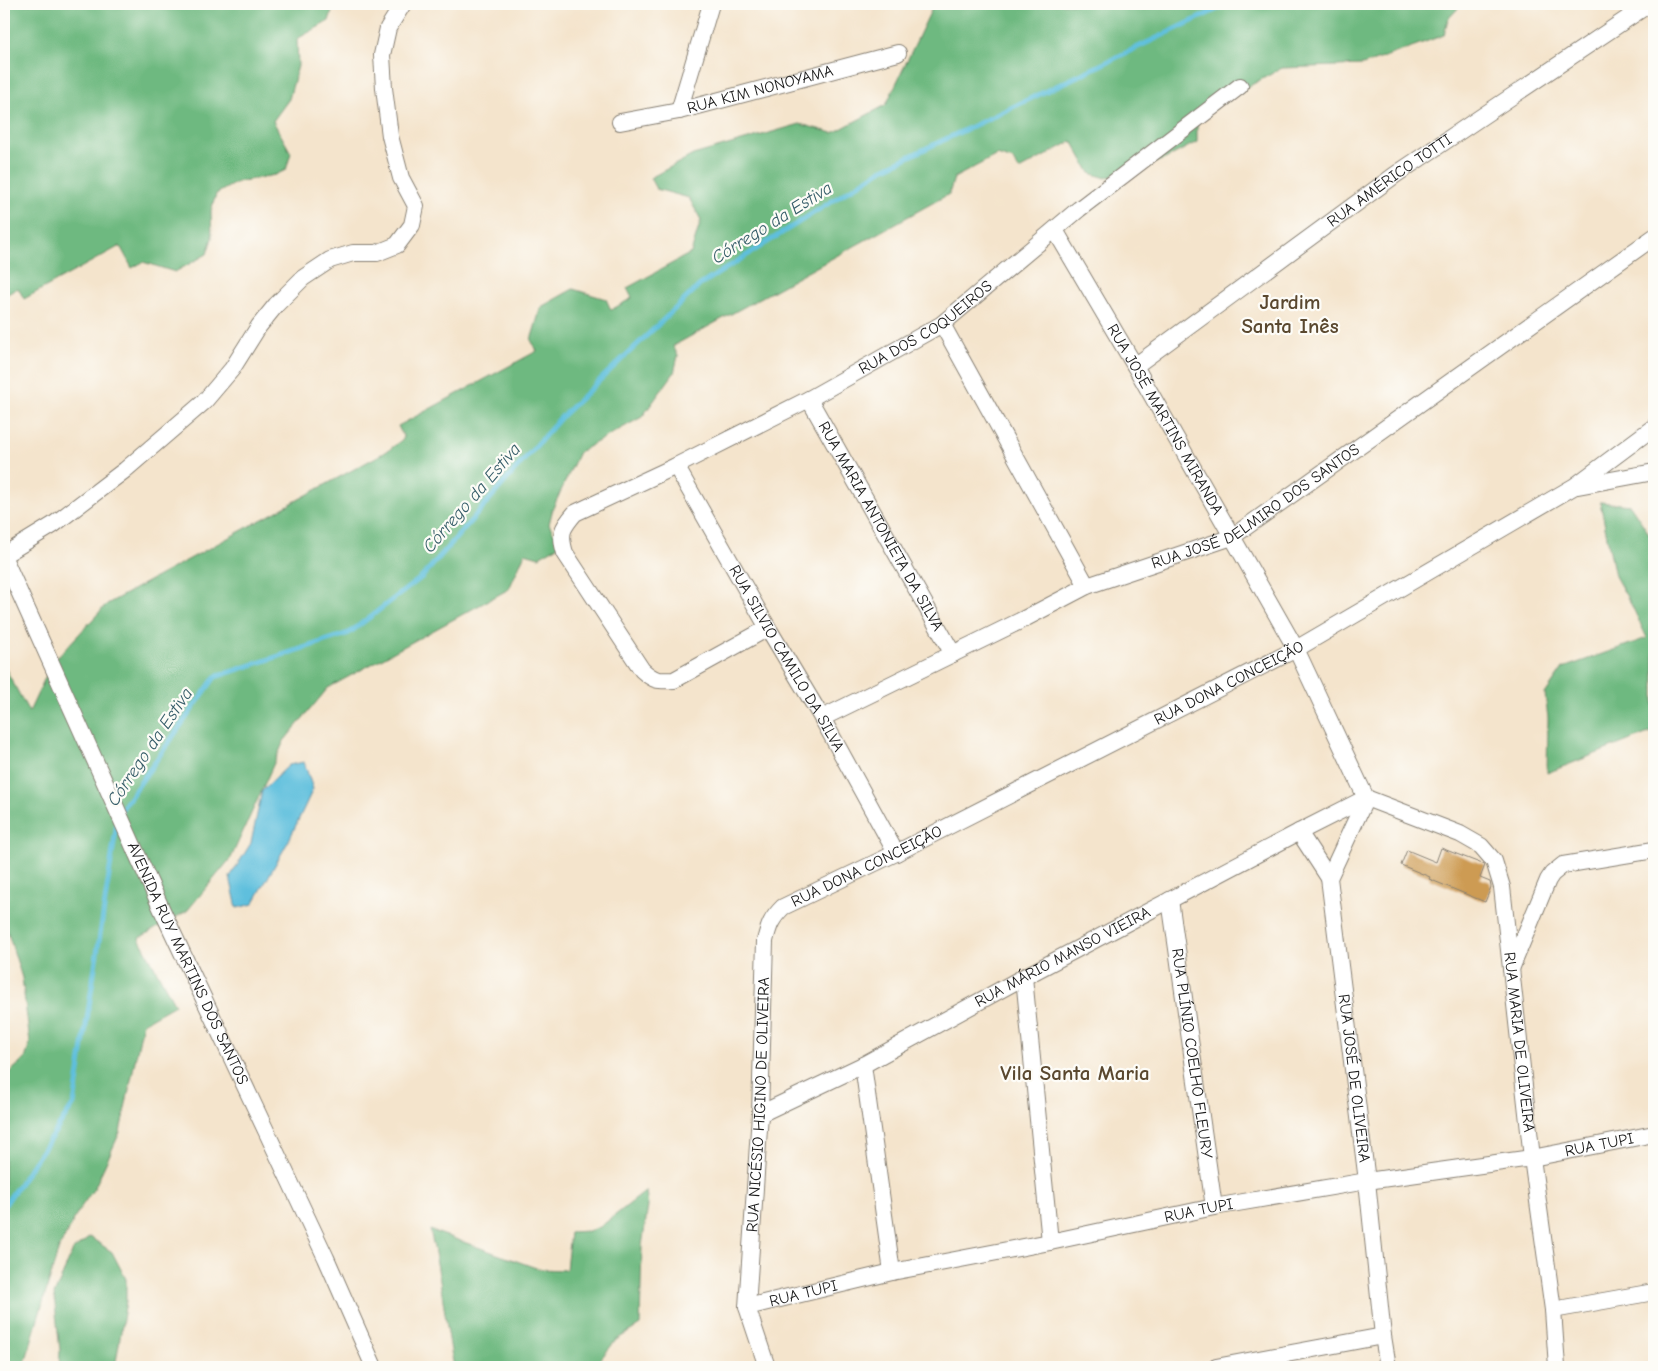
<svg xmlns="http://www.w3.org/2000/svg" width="1658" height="1371" viewBox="0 0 1658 1371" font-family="'Comic Neue',sans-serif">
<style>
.forest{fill:#6eb980;stroke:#456a4e}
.water{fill:#5ebfdd;stroke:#3d6e7c}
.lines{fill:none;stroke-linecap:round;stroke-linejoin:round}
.stream{stroke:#5ebfdd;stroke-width:5}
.building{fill:#cd9b53}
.minor-casing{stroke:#888074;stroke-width:18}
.minor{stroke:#fff;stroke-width:16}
.labels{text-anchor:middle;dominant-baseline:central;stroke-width:4.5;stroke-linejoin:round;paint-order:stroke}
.street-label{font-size:16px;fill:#1c1c1c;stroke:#fdfcf7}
.water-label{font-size:18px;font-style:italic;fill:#365d69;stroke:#fdfcf7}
.district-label{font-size:21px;font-weight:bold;fill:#5a482f;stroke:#fdfcf7}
</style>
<rect width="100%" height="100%" fill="#fdfcf7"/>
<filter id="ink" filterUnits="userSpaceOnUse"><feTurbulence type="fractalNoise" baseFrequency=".02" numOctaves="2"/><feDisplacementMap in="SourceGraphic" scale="10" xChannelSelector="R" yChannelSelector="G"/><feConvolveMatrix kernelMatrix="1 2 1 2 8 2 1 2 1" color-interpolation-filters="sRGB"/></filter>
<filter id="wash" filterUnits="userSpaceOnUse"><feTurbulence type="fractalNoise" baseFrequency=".0096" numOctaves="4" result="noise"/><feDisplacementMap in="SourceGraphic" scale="20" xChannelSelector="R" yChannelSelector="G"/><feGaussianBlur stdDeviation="1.12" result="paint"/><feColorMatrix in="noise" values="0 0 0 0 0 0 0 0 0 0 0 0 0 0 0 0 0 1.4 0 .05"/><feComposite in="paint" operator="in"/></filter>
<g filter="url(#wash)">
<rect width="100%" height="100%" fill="#f4e4cc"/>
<!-- forest -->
<path class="forest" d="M4,4h329l1,1 -5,16 -32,18 1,27 -9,33 -16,22 18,32 -5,17 -11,5 -38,7 -21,12 -5,17 1,27 -5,16 -32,18 -32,-10 -11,6 -12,-22 -96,53 -6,-11 -14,8z
M934,4h528l-14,15 -4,16 -81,30 -81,3 -85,47v27l-32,17 -59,19 -16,-5 -18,-32 -53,29 -6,-10 -16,-5 -43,23 -5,16 -276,152 5,10 -4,17 -32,44 -63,35 -26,56 -4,16 11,21 -21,12 -14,-4 -16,36 -181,99 -44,53 -53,117 -44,53 -48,27 36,67 -32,18 -23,109 -25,55 -16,23 -20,38 -34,115 2,4h-23v-290l21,-18 5,-16 -8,-65 -18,-58v-254l25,46 23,-49 55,-59 282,-154 15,-12 -6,-12 139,-75 -6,-11 10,-33 32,-18 33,10 5,11 21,-12 -5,-10 64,-35 10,-33 -12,-22 -33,-9 -6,-11 43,-23 107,-31 33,9 53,-28z
M1600,502l30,3 24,36v191l-8,2 -99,39 1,-55 -3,-24 18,-26 84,-30 -15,-32 -17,-30z
M646,1191l2,15 -6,40 -2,79 -24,15 -22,27h-140c-9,-45 -13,-92 -24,-137l109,39 27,1 4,-38 18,-1 12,-4z
M90,1237l22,15 14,27v22l-10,61 11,5h-68l1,-16 -6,-56 19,-45z"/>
<!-- water -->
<path class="water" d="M304,762l9,27 -25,53 -35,62 -16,4 -7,-31 21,-34 11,-52 27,-26z"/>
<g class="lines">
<!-- stream -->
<path class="stream" d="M121,810l94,-133 134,-44 73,-56 140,-161 138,-131 181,-115 347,-166
M4,1206l70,-102 43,-281"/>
</g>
<g id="blocks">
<!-- building -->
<path class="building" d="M1441,848l44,17 -5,13 10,4 1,5 -6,15 -56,-23 1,-2 -29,-12 6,-15 29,12z"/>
</g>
</g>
<g filter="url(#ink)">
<use href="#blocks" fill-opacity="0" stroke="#888074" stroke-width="1"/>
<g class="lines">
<defs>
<g id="minor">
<path d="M679,111l32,-107"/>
<path id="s1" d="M620,122l59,-11 219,-58"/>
<path id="s2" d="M1055,230l80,136 161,283 70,149"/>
<path d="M942,324l145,262"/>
<path id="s3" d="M1135,366l260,-191 254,-171"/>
<path id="s4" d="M809,399l144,255"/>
<path id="s5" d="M676,466l92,162 54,90 74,135"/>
<path d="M1578,486l76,-14"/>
<path d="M4,555l49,-30 72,-55 79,-68 28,-33 27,-43 17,-21 27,-27 27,-18 23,-7h24l20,-8 15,-20 4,-19 -15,-28 -11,-42 -6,-48 -2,-33 6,-27 15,-24"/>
<path id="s6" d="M4,558l158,352 164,348 48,109"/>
<path id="s7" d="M768,628l-94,52c-16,1 -20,1 -32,-10l-77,-117c-6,-20 -3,-25 10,-40l101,-47 133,-67 133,-75 137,-115 161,-123"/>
<path id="s8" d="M822,718l202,-99 63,-33 145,-49 422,-300"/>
<path id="s9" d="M1366,798l94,36 21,12 13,15 8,26 30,271 21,152 4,57"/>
<path id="s10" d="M1366,798l-37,80 38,303 16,155 5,31"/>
<path d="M1299,832l30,46"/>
<path id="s11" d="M1170,900l44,307"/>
<path d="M1511,969l37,-89 4,-6 11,-9 91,-15"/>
<path d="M1024,977l26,265"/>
<path d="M863,1065l29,207"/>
<path id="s12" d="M760,1114l103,-49 161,-88 275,-145 67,-34"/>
<path id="s13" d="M747,1307l145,-35 158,-30 164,-35 153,-26 165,-23 122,-24"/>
<path d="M1553,1310l101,-18"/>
<path id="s14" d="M767,1367l-20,-60 13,-193 5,-173c4,-16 6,-22 18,-34l113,-54 400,-204 279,-163 79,-59"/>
<path d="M1216,1367l167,-31"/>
</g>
</defs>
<!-- minor casing -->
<use href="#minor" class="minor-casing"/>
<!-- minor -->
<use href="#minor" class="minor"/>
</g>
</g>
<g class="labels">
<!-- street labels -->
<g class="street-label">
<text stroke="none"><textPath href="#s1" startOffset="144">RUA KIM NONOYAMA</textPath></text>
<text stroke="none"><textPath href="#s3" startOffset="315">RUA AMÉRICO TOTTI</textPath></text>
<text stroke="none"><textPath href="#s7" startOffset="724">RUA DOS COQUEIROS</textPath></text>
<text stroke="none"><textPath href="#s2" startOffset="219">RUA JOSÉ MARTINS MIRANDA</textPath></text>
<text stroke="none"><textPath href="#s8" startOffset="484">RUA JOSÉ DELMIRO DOS SANTOS</textPath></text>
<text stroke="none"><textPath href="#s4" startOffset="146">RUA MARIA ANTONIETA DA SILVA</textPath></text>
<text stroke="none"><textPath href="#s5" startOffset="222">RUA SILVIO CAMILO DA SILVA</textPath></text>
<text stroke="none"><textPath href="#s14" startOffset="968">RUA DONA CONCEIÇÃO</textPath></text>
<text stroke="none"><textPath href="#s14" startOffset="562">RUA DONA CONCEIÇÃO</textPath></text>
<text stroke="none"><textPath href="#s12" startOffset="341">RUA MÁRIO MANSO VIEIRA</textPath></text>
<text stroke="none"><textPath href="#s6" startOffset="445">AVENIDA RUY MARTINS DOS SANTOS</textPath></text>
<text stroke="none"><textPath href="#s9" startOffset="328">RUA MARIA DE OLIVEIRA</textPath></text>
<text stroke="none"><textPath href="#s11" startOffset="155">RUA PLÍNIO COELHO FLEURY</textPath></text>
<text stroke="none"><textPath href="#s10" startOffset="290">RUA JOSÉ DE OLIVEIRA</textPath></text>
<text stroke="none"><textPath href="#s14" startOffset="266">RUA NICÉSIO HIGINO DE OLIVEIRA</textPath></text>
<text stroke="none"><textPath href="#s13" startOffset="868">RUA TUPI</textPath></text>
<text stroke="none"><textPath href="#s13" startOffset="462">RUA TUPI</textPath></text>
<text stroke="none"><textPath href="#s13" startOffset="58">RUA TUPI</textPath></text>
</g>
<!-- water labels -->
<g class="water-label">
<text transform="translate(772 223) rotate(-32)">Córrego da Estiva</text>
<text transform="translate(472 498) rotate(-49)">Córrego da Estiva</text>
<text transform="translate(150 747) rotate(-56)">Córrego da Estiva</text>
</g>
<!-- district labels -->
<g class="district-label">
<text x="1290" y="302">Jardim<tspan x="1290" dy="24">Santa Inês</tspan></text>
<text x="1075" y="1073">Vila Santa Maria</text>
</g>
</g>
<!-- margin -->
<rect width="1658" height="1371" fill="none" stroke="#fdfcf7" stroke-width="20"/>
</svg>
